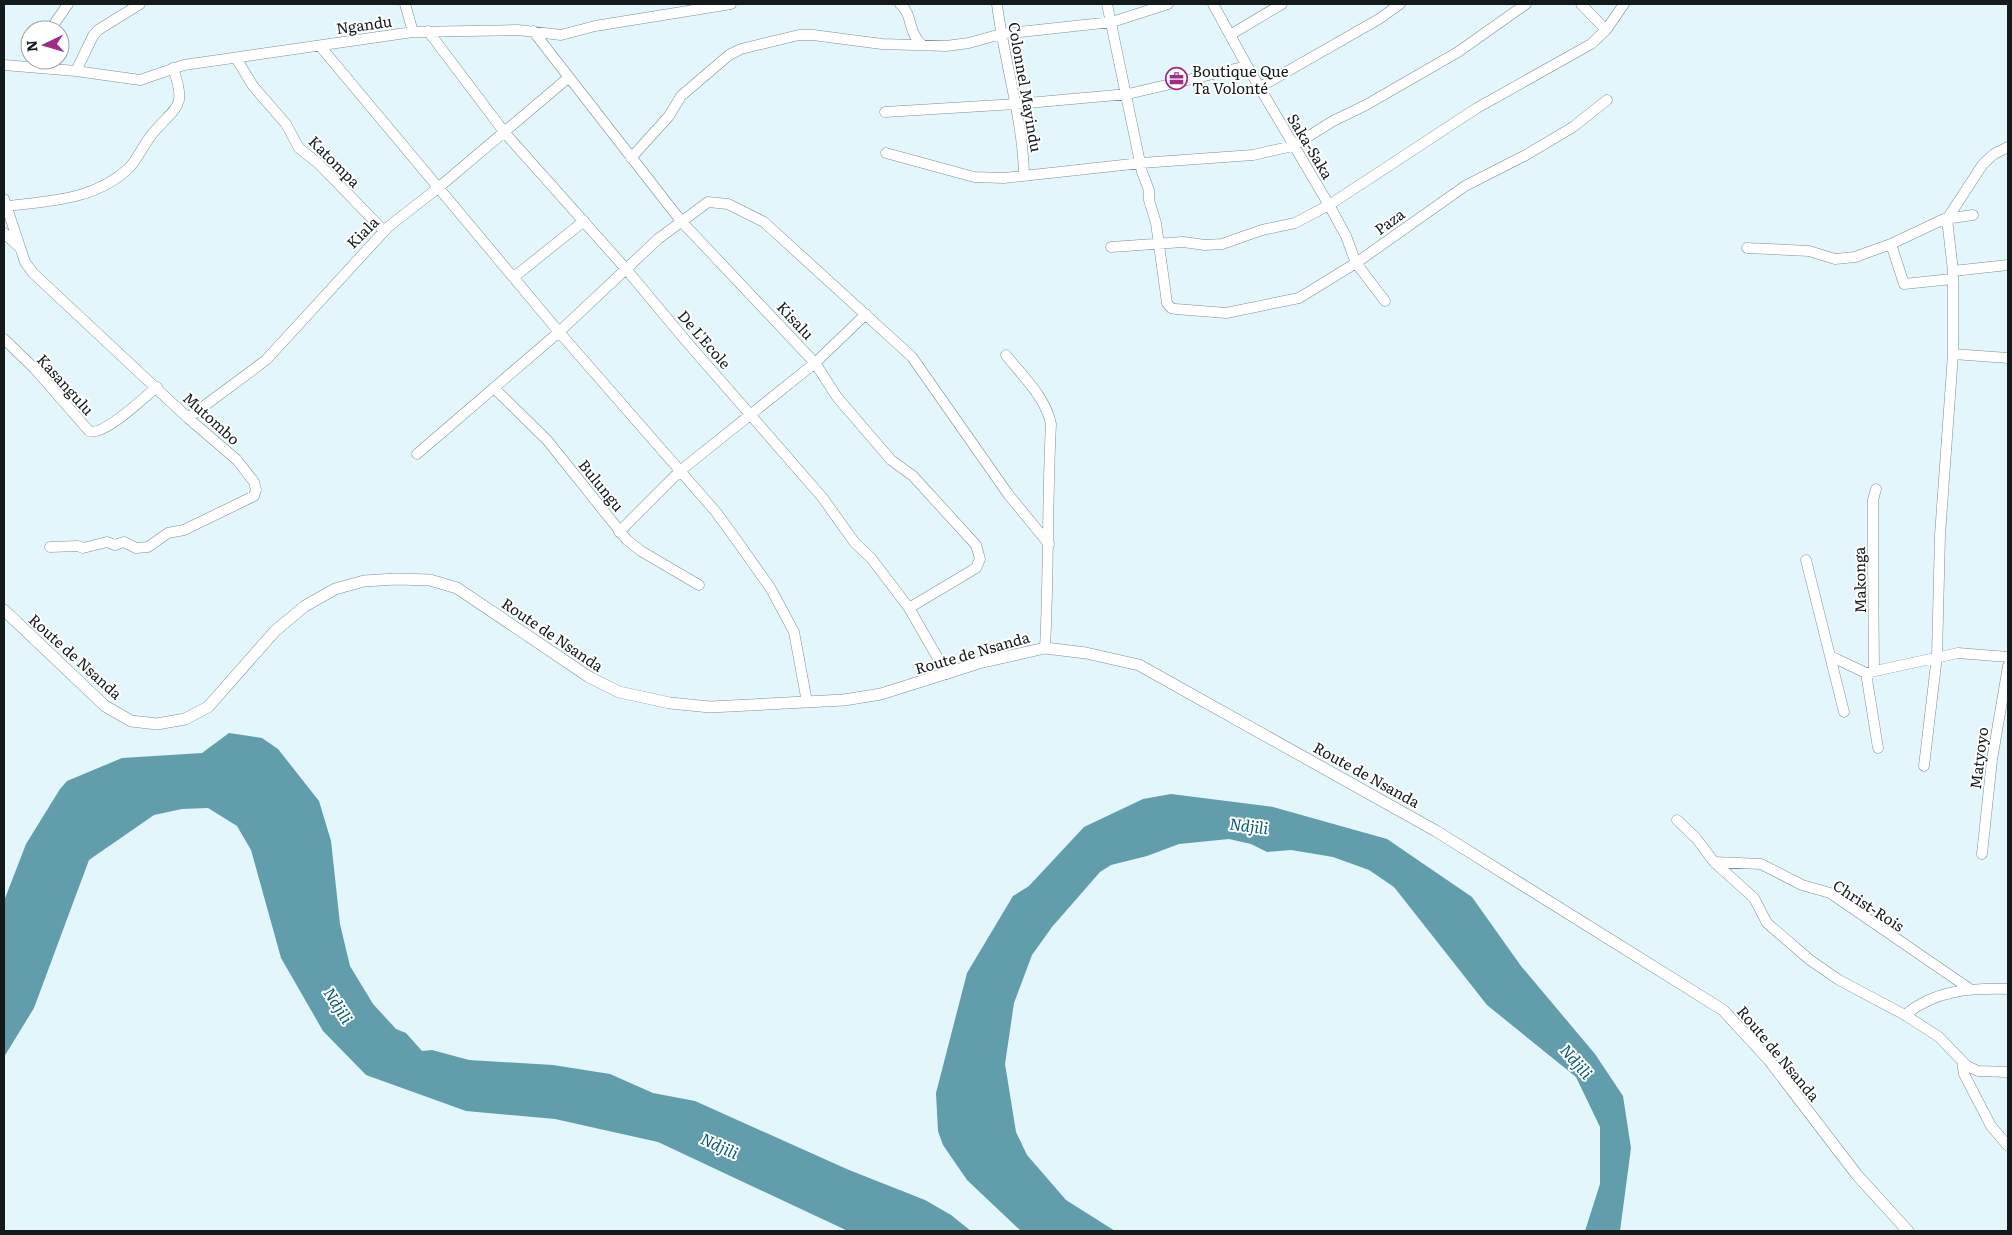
<svg xmlns="http://www.w3.org/2000/svg" width="2012" height="1235" viewBox="0 0 2012 1235" font-family="Literata,serif">
<style>
.water{fill:#629dac}
.lines{fill:none;stroke-linecap:round;stroke-linejoin:round}
.minor-casing{stroke:#7e8f94;stroke-width:11}
.tertiary-casing{stroke:#7e8f94;stroke-width:12}
.minor{stroke:#fff;stroke-width:10}
.tertiary{stroke:#fff;stroke-width:11}
.labels{text-anchor:middle;dominant-baseline:central;stroke-width:4;stroke-linejoin:round;paint-order:stroke}
.street-label{font-size:15px;fill:#131a1b;stroke:#fff}
.poi-label{font-size:15px;fill:#131a1b;stroke:#fff;text-anchor:start}
.water-label{font-size:16px;font-style:italic;fill:#075d6e;stroke:#fff}
</style>
<rect width="100%" height="100%" fill="#e3f6fb"/>
<!-- water -->
<path class="water" d="M229,733l33,5 16,11 41,52 12,40 9,83 10,42 23,38 23,25 10,4 16,18 10,-1 37,10 84,5 57,9 43,19 42,8 154,69 76,30 26,15 20,16h-123l-190,-89 -103,-23 -89,-8 -100,-36 -43,-44 -42,-73 -30,-108 -14,-24 -29,-18 -26,1 -28,6 -65,45 -55,148 -30,49v-156l22,-57 34,-55 7,-8 55,-23 80,-5z
M1171,794l102,13 114,32 85,58 49,69 74,88 28,42 8,52 -11,83h-35l15,-47v-57l-24,-50 -89,-72 -93,-118 -25,-17 -36,-13 -42,-7 -24,2 -16,-8 -22,-5 -50,5 -32,12 -36,9 -11,7 -48,55 -20,28 -18,48 -9,61 11,68 11,23 39,45 49,31h-94l-54,-51 -24,-35 -5,-14 -2,-38 31,-120 46,-77 16,-10 55,-59 59,-28z"/>
<g class="lines">
<defs>
<path id="minor" d="M405,4l8,28
M900,4c13,10 7,27 22,41
M997,4c7,58 26,114 27,172
M1107,4l35,168 7,18v10l7,23 11,80 4,5 5,1 50,4 73,-15 57,-35 109,-77 61,-31 47,-28 34,-27
M1213,4l34,62 82,139 17,31 10,27 29,38
M1581,4l25,26
M50,30l18,-26
M428,31l77,102 121,136 60,72 136,156 33,46 16,15 38,50 38,66
M533,31l148,190 134,142 22,34 54,63 22,16 63,69 4,14 -4,9 -67,40
M1230,35l52,-31
M320,46l239,286 157,180 24,33 31,44 23,43 13,70
M236,58l17,28 33,38 13,24 20,16 65,67
M4,65l72,6 64,9 44,-15 229,-33 105,-2 43,5 34,-9 136,-22
M76,71l17,-35 5,-6 42,-26
M1260,87l119,-68 21,-15
M885,112l131,-8 112,-10 119,-28
M886,153l88,24 30,1 137,-15 112,-8 40,-9 40,-25 33,-16 92,-53 68,-48
M631,158l38,-42 12,-20 48,-41 12,-6 58,-14h14l69,9 64,2 23,-3 32,-9 111,-12 56,-18
M4,199l21,63 8,11 155,145 49,42 17,22 2,8 -2,6 -70,34 -16,3 -20,14 -12,1 -12,-6 -9,3 -8,-3 -24,6 -5,-2 -28,1
M7,206c43,-5 88,-6 122,-38 9,-10 15,-24 24,-35 24,-28 34,-25 20,-65
M4,233l15,14
M1891,244l53,-25 29,-4
M1111,247l72,-5 22,3 17,-1 40,-14 33,-7 34,-18 148,-97 114,-64 15,-14 18,-26
M1747,248l62,3 26,8 20,-2 36,-13 13,40 48,-5
M1953,271l55,-6
M514,277l70,-56
M4,339l30,29 55,63c15,6 55,-34 68,-44
M1953,354l55,4
M1006,355c17,22 39,41 45,69 -4,75 -2,149 -6,224
M495,389l52,51 80,100 14,11 58,34
M188,418l78,-58 122,-133 50,-39 130,-110
M417,454l142,-122 99,-93 50,-37 20,2 36,18 148,135 96,137 41,50
M619,532l61,-61 135,-108 51,-49
M1806,560l38,152
M1830,656l36,17 92,-20 50,4
M1874,671l-1,-114v-57l3,-11
M1866,673l12,75
M1924,766l13,-110 3,-121 13,-181v-83l-6,-52 36,-55 11,-10 14,-7
M1677,820l19,18 18,24 40,36 13,25 43,37 29,20 66,35 34,22 28,29 11,5 30,1
M1982,854l10,-94 16,-94
M1714,862l47,2 41,21 28,8 140,96
M1905,1015c30,-25 65,-27 103,-26
M1962,1061l2,13 27,52 17,20"/>
<path id="tertiary" d="M4,610l101,96 26,15 26,3 28,-5 23,-12 67,-76 30,-25 30,-17 29,-8 32,-2 34,1 27,8 132,89 30,15 51,11 40,4 134,-7 37,-6 98,-31 66,-15 41,5 53,12 297,166 287,179 46,50 88,115 51,56"/>
</defs>
<!-- minor casing -->
<use href="#minor" class="minor-casing"/>
<!-- tertiary casing -->
<use href="#tertiary" class="tertiary-casing"/>
<!-- minor -->
<use href="#minor" class="minor"/>
<!-- tertiary -->
<use href="#tertiary" class="tertiary"/>
</g>
<!-- icons -->
<defs>
<symbol id="office-ring" viewBox="-11 -11 22 22"><circle r="9.5" fill="#fff" stroke="#a12c86" stroke-width="1.5"/><path d="M-6-3h4V-5.5h4V-3h4V5H-6ZM-1-4.5V-3h2v-1.5ZM-6 0V1H6V0Z" fill="#a12c86"/></symbol>
</defs>
<g fill-rule="evenodd">
<use href="#office-ring" x="1164" y="66" width="25" height="25"/>
</g>
<g class="labels">
<!-- street labels -->
<g class="street-label">
<text transform="translate(364 24) rotate(-8)">Ngandu</text>
<text transform="translate(1026 87) rotate(80)">Colonnel Mayindu</text>
<text transform="translate(1311 146) rotate(59)">Saka-Saka</text>
<text transform="translate(335 161) rotate(45)">Katompa</text>
<text transform="translate(1389 221) rotate(-36)">Paza</text>
<text transform="translate(362 232) rotate(-45)">Kiala</text>
<text transform="translate(796 320) rotate(47)">Kisalu</text>
<text transform="translate(705 339) rotate(49)">De L'Ecole</text>
<text transform="translate(66 384) rotate(48)">Kasangulu</text>
<text transform="translate(212 418) rotate(42)">Mutombo</text>
<text transform="translate(602 485) rotate(51)">Bulungu</text>
<text transform="translate(1859 580) rotate(-91)">Makonga</text>
<text transform="translate(553 634) rotate(34)">Route de Nsanda</text>
<text transform="translate(972 652) rotate(-16)">Route de Nsanda</text>
<text transform="translate(76 656) rotate(42)">Route de Nsanda</text>
<text transform="translate(1978 758) rotate(-83)">Matyoyo</text>
<text transform="translate(1367 774) rotate(29)">Route de Nsanda</text>
<text transform="translate(1869 905) rotate(33)">Christ-Rois</text>
<text transform="translate(1779 1053) rotate(50)">Route de Nsanda</text>
</g>
<!-- poi labels -->
<g class="poi-label">
<text x="1192" y="70">Boutique Que<tspan x="1192" dy="17">Ta Volonté</tspan></text>
</g>
<!-- water labels -->
<g class="water-label">
<text transform="translate(1249 825) rotate(7)">Ndjili</text>
<text transform="translate(339 1005) rotate(58)">Ndjili</text>
<text transform="translate(1577 1061) rotate(49)">Ndjili</text>
<text transform="translate(720 1145) rotate(25)">Ndjili</text>
</g>
</g>
<!-- border -->
<rect width="2012" height="1235" fill="none" stroke="#131a1b" stroke-width="10"/>
<!-- north arrow -->
<g transform="translate(45 45) rotate(265)"><circle r="24" fill="#ffffff" stroke="#a1a3a4"/>
<path d="M0-4L9 19L0 12L-9 19Z" fill="#a12c86"/>
<text y="-8" font-size="14" font-weight="bold" text-anchor="middle" fill="#131a1b">N</text>
</g>
</svg>
